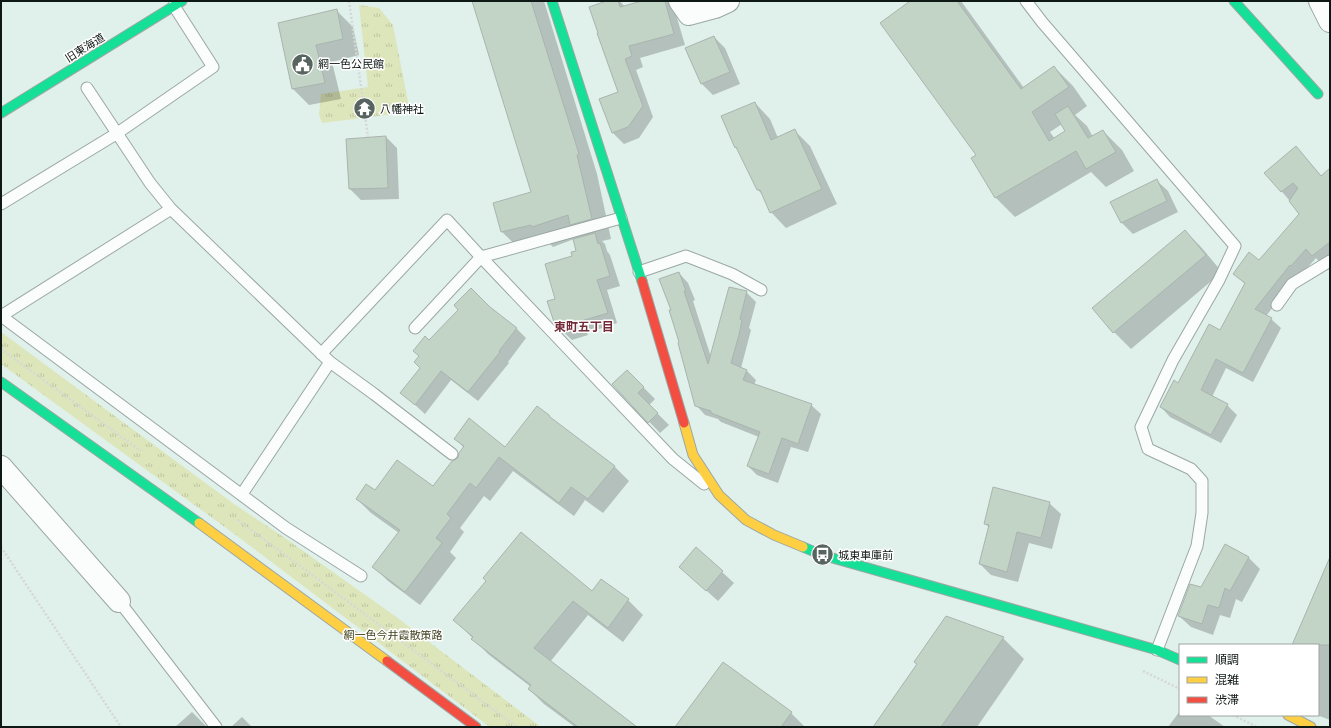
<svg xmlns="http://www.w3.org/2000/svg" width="1331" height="728" viewBox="0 0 1331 728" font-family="'Alegreya Sans','Noto Sans JP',sans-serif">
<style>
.park{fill:url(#park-tufts)}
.shadow{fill:#0003;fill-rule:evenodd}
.building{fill:#c2d4c6;stroke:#aab4af}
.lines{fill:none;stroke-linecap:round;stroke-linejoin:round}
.lane-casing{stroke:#9ba7a4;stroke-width:13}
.street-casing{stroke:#9ba7a4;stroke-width:24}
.fast-casing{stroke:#9ba7a4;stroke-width:11}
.slow-casing{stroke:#9ba7a4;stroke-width:11}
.jam-casing{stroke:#9ba7a4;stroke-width:11}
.path{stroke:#d4d8d7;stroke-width:2.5;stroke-dasharray:2 2;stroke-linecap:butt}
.lane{stroke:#fafdfc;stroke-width:11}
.street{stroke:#fafdfc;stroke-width:22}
.fast{stroke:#16e098;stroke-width:9}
.slow{stroke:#ffcf43;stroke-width:9}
.jam{stroke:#f24e42;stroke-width:9}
.labels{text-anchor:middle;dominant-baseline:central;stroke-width:3;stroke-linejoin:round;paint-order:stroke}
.street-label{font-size:11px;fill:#0e1815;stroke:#fff}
.poi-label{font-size:11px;fill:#0e1815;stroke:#fff;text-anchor:start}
.park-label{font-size:11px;fill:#40411d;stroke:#fff}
.neighbourhood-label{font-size:12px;font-weight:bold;fill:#722b38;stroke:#fff}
</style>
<defs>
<pattern id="park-tufts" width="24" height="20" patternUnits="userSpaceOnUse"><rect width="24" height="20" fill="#dde6ba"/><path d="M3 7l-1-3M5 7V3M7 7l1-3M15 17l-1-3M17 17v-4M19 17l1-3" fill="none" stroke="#bcc59f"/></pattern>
</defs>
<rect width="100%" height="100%" fill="#e0f0eb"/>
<!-- park -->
<path class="park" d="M359,5l20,3 14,17 17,87 -88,11 -3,-8 2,-21 47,-7z
M1,332l233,172 51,34 110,78 146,111h-51l-257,-194 -232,-169z"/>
<!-- shadow -->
<path class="shadow" d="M473,1h71l53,173 14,65 -9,2 3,3 2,7 3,4 10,31 -13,4 10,33 -30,10 1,2 -16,5 -16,-15v-26l18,-43 3,-5 -3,-12 -21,8 -3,-3 -28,7 -20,-19 31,-39z
M609,1h11l5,6 21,-6h22l6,7 11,37 -45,13 3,9 -7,3 17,47 -14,21 -15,6 -12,-12 7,-40z
M912,1h49l63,87 30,-21 19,19 14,20 -12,9 12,11 6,11 10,-6 19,19 12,21 -28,16 -15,-15 -76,45 -19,-19 -23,-39 5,-3zM1062,124l4,8 -11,7 -5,-7z
M336,10l17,17 6,28 -27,7 9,37 -32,6 -16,-16 -14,-65z
M714,37l11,11 15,36 -27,11 -11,-11 -15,-35z
M755,103l15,16 8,19 16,-8 16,16 27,58 -51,24 -15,-16 -8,-17 -5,-5 -19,-39 -4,-4z
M386,137l11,11 2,51 -38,1 -11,-11 -3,-49z
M1296,147l26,30 8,-8v90l-8,6 -6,-7 -15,17 -1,-1 -34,42 5,3 10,9 -28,54 -27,-14 -14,29 15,8 10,10 -16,28 -51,-26 -9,-10 59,-76 25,-47 -11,-11 25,-12 42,-47 -35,-41z
M1156,180l12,11 10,21 -45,22 -11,-11 -11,-21z
M1185,231l16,16 21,25 -91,77 -17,-17 -21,-24z
M679,273l9,10 7,17 -2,1 18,56 35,-65 10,10 -7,26 2,2 -10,38 6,3 9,9 -2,5 57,20 10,9 -13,38 -17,-5 -13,36 -21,-8 -9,-9 11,-29 -38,-15 -3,-3 -13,-4 -9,-10 -24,-95z
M489,308l27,20 10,10 -18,24 1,1 -31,38 -27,-21 -26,34 -23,-21 19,-24 8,-28z
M627,371l28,28 -6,6 20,20 -9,8 -47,-49z
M554,422l61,45 14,14 -26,32 -18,-13 -11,16 -61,-45 -23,30 -6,-5 -24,32 4,4 -14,20 6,6 -36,47 -32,-24 -14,-14 25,-34 -28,-20 -14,-14 18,-7 58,-5 26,-28 5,-11 -9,-10 50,10z
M1049,503l12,11 -9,35 -23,-6 -11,39 -27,-7 -11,-11 9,-36 -4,-5z
M1225,545l24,13 11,11 -18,33 -6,-3 -6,19 -10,-3 -7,20 -22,-8 -12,-11 23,-27z
M696,548l38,35 -16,18 -38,-34z
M1330,559v161l-13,-5 1,-70h-24z
M602,580l26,20 15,15 -20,27 -35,-27 -38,47 84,65h-59l-31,-23 -15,-15 2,-2 -43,-33 -33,-34 138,-28z
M1003,638l21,21 -47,68h-103z
M1180,711v4h28l17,12h-57z
M192,712l15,15h-32z
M791,713l14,14h-128z
M242,717l10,10h-21z"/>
<!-- building -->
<path class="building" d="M472,1h59l48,153 -2,1 15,64 -22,6 -2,-10 -36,12 -1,-2 -30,7 -8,-29 38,-11z
M606,1h12l2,6 22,-6h23l9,33 -45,12 3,10 -7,3 18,47 -15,21 -16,6 -13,-34 19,-7 -21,-59h1l-9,-26z
M910,1h47l64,88 33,-23 15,21 -37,25 17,29 16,-10 -10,-17 13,-8 20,32 15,-8 13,22 -30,17 -10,-18 -81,47 -24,-40 5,-3 -96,-132z
M337,9l6,30 -27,6 9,38 -33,6 -14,-66z
M714,36l16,36 -29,12 -16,-36z
M755,102l16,38 24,-11 27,60 -52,24 -10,-23h-3l-21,-43 -1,1 -14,-32z
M386,136l2,52 -39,1 -3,-50z
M1296,146l25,30 9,-8v74l-18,14 -6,-7 -15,17 -1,-1 -35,44 17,9 -29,55 -27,-14 -15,31 27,14 -17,31 -51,-28 14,-27 4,3 31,-59 11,6 25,-47 -12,-9 16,-22 10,8 40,-46 -10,-13 9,-13 -5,-5 -12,9 -17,-19z
M1157,179l10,22 -46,22 -11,-21z
M1185,230l21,25 -93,78 -21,-25z
M595,233l3,11 2,-1 10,33 -13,4 11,33 -30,9v2l-18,6 -5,-5 -8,-24 8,-2 -10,-35 27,-8 -1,-4 5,-1 -3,-12z
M679,272l7,19h-2l24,73 21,-77 18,4 -7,28 2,1 -3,15 -8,28 16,7 -4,10 69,24 -14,40 -16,-6 -13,36 -22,-8 13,-34 -49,-19v-2l-16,-5 -17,-63 1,-1 -10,-32h2l-12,-31z
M471,288l19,19 27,21 -18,23 1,1 -32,40 -27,-21 -26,34 -15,-12 20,-25 -6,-6 5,-6 -6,-5 12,-15 4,4 29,-30 -4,-5z
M627,370l17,17 -6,6 20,20 -10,10 -36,-39z
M537,406l12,9 1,2 65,49 -27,33 -17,-12 -12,16 -60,-46 -23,31 -6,-5 -23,31 4,4 -15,20 6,5 -37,49 -33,-25 28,-37 -44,-31 10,-15 9,6 22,-30 36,26 19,-25 6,-3 1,-5 5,-7 -10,-7 15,-21 36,29z
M993,487l57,15 -9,36 -24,-6 -10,40 -28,-8 10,-39 -5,-1z
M521,532l71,59 9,-12 28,20 -21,29 -35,-27 -39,47 103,79h-59l-50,-38 3,-4 -60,-46 2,-2 -20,-17 33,-39 -3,-3z
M1225,544l24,13 -19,34 -5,-3 -6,20 -11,-3 -6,19 -24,-8 12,-32 11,3z
M696,547l27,24 -17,20 -27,-24z
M1330,557v88h-38z
M946,616l58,21 -63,90h-68l44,-63 -3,-2z
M723,662l69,50 -11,15h-106z"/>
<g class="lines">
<defs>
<path id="lane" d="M1026,1l16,21 193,224 -16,34 -46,80 -32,67 7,22 43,20 11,12v32l-5,33 -40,104
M87,88l63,95 21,26 159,153 44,32 78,60
M1,204l115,-70 97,-67 -39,-61
M171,209l-170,107 285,212 75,48
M639,272l47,-16 46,18 29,16
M1277,305l15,-21 38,-23
M415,328l66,-71 192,202 31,25
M321,354l126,-134 34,37 140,-39
M242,494l88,-132
M119,601l97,126"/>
<path id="street" d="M680,1l9,13 26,-7 13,-6
M1320,1l10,20
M1,467l118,134"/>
<path id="fast" d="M552,1l90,280
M1234,1l84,93
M1,113l181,-112
M1,382l198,141
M803,547l19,8 335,95 23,10"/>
<path id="slow" d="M684,423l9,32 26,40 27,25 28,15 29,12
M199,523l188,138
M1288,715l23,12"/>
<path id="jam" d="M642,281l42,142
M387,661l89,66"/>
</defs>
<!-- lane casing -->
<use href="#lane" class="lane-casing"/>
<!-- street casing -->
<use href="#street" class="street-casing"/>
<!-- fast casing -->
<use href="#fast" class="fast-casing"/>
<!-- slow casing -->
<use href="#slow" class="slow-casing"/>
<!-- jam casing -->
<use href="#jam" class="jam-casing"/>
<!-- path -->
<path class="path" d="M349,1l19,136
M1,349l140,102
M238,520l279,207
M1,547l120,180
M1143,671l37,18
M1233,715l24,12"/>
<!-- lane -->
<use href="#lane" class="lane"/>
<!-- street -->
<use href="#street" class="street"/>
<!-- fast -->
<use href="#fast" class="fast"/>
<!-- slow -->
<use href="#slow" class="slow"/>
<!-- jam -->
<use href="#jam" class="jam"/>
</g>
<!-- icons -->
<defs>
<symbol id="civic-disc" viewBox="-11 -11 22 22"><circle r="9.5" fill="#586460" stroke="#fff"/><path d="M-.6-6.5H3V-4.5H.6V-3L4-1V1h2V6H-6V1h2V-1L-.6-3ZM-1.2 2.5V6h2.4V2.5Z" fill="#fff"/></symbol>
<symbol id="temple-disc" viewBox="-11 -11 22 22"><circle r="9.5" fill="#586460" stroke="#fff"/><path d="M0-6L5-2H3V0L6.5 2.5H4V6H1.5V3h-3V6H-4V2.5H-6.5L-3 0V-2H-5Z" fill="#fff"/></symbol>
<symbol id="bus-disc" viewBox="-11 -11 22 22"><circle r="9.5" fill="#586460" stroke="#fff"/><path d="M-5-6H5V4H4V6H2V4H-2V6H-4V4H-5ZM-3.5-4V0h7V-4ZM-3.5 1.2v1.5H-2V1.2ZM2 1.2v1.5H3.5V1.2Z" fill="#fff"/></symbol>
</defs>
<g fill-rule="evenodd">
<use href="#civic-disc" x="290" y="52" width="25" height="25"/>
<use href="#temple-disc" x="352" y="96" width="25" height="25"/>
<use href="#bus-disc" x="810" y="542" width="25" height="25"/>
</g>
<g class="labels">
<!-- street labels -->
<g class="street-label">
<text transform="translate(85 48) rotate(-32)">旧東海道</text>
</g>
<!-- poi labels -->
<g class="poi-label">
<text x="318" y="64">網一色公民館</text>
<text x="380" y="109">八幡神社</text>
<text x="838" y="555">城東車庫前</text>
</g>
<!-- park labels -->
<g class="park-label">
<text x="393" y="635">網一色今井霞散策路</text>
</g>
<!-- neighbourhood labels -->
<g class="neighbourhood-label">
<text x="584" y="327">東町五丁目</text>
</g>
</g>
<!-- border -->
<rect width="1331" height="728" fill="none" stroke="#0e1815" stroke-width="4"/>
<!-- legend -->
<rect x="1179" y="644" width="140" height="72" fill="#ffffff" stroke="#9fa3a1"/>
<rect x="1187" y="657" width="20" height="6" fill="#16e098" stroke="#9fa3a1"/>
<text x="1215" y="664" font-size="12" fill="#0e1815">順調</text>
<rect x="1187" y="677" width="20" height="6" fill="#ffcf43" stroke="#9fa3a1"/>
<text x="1215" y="684" font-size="12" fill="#0e1815">混雑</text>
<rect x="1187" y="697" width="20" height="6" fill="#f24e42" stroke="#9fa3a1"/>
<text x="1215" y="704" font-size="12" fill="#0e1815">渋滞</text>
</svg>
